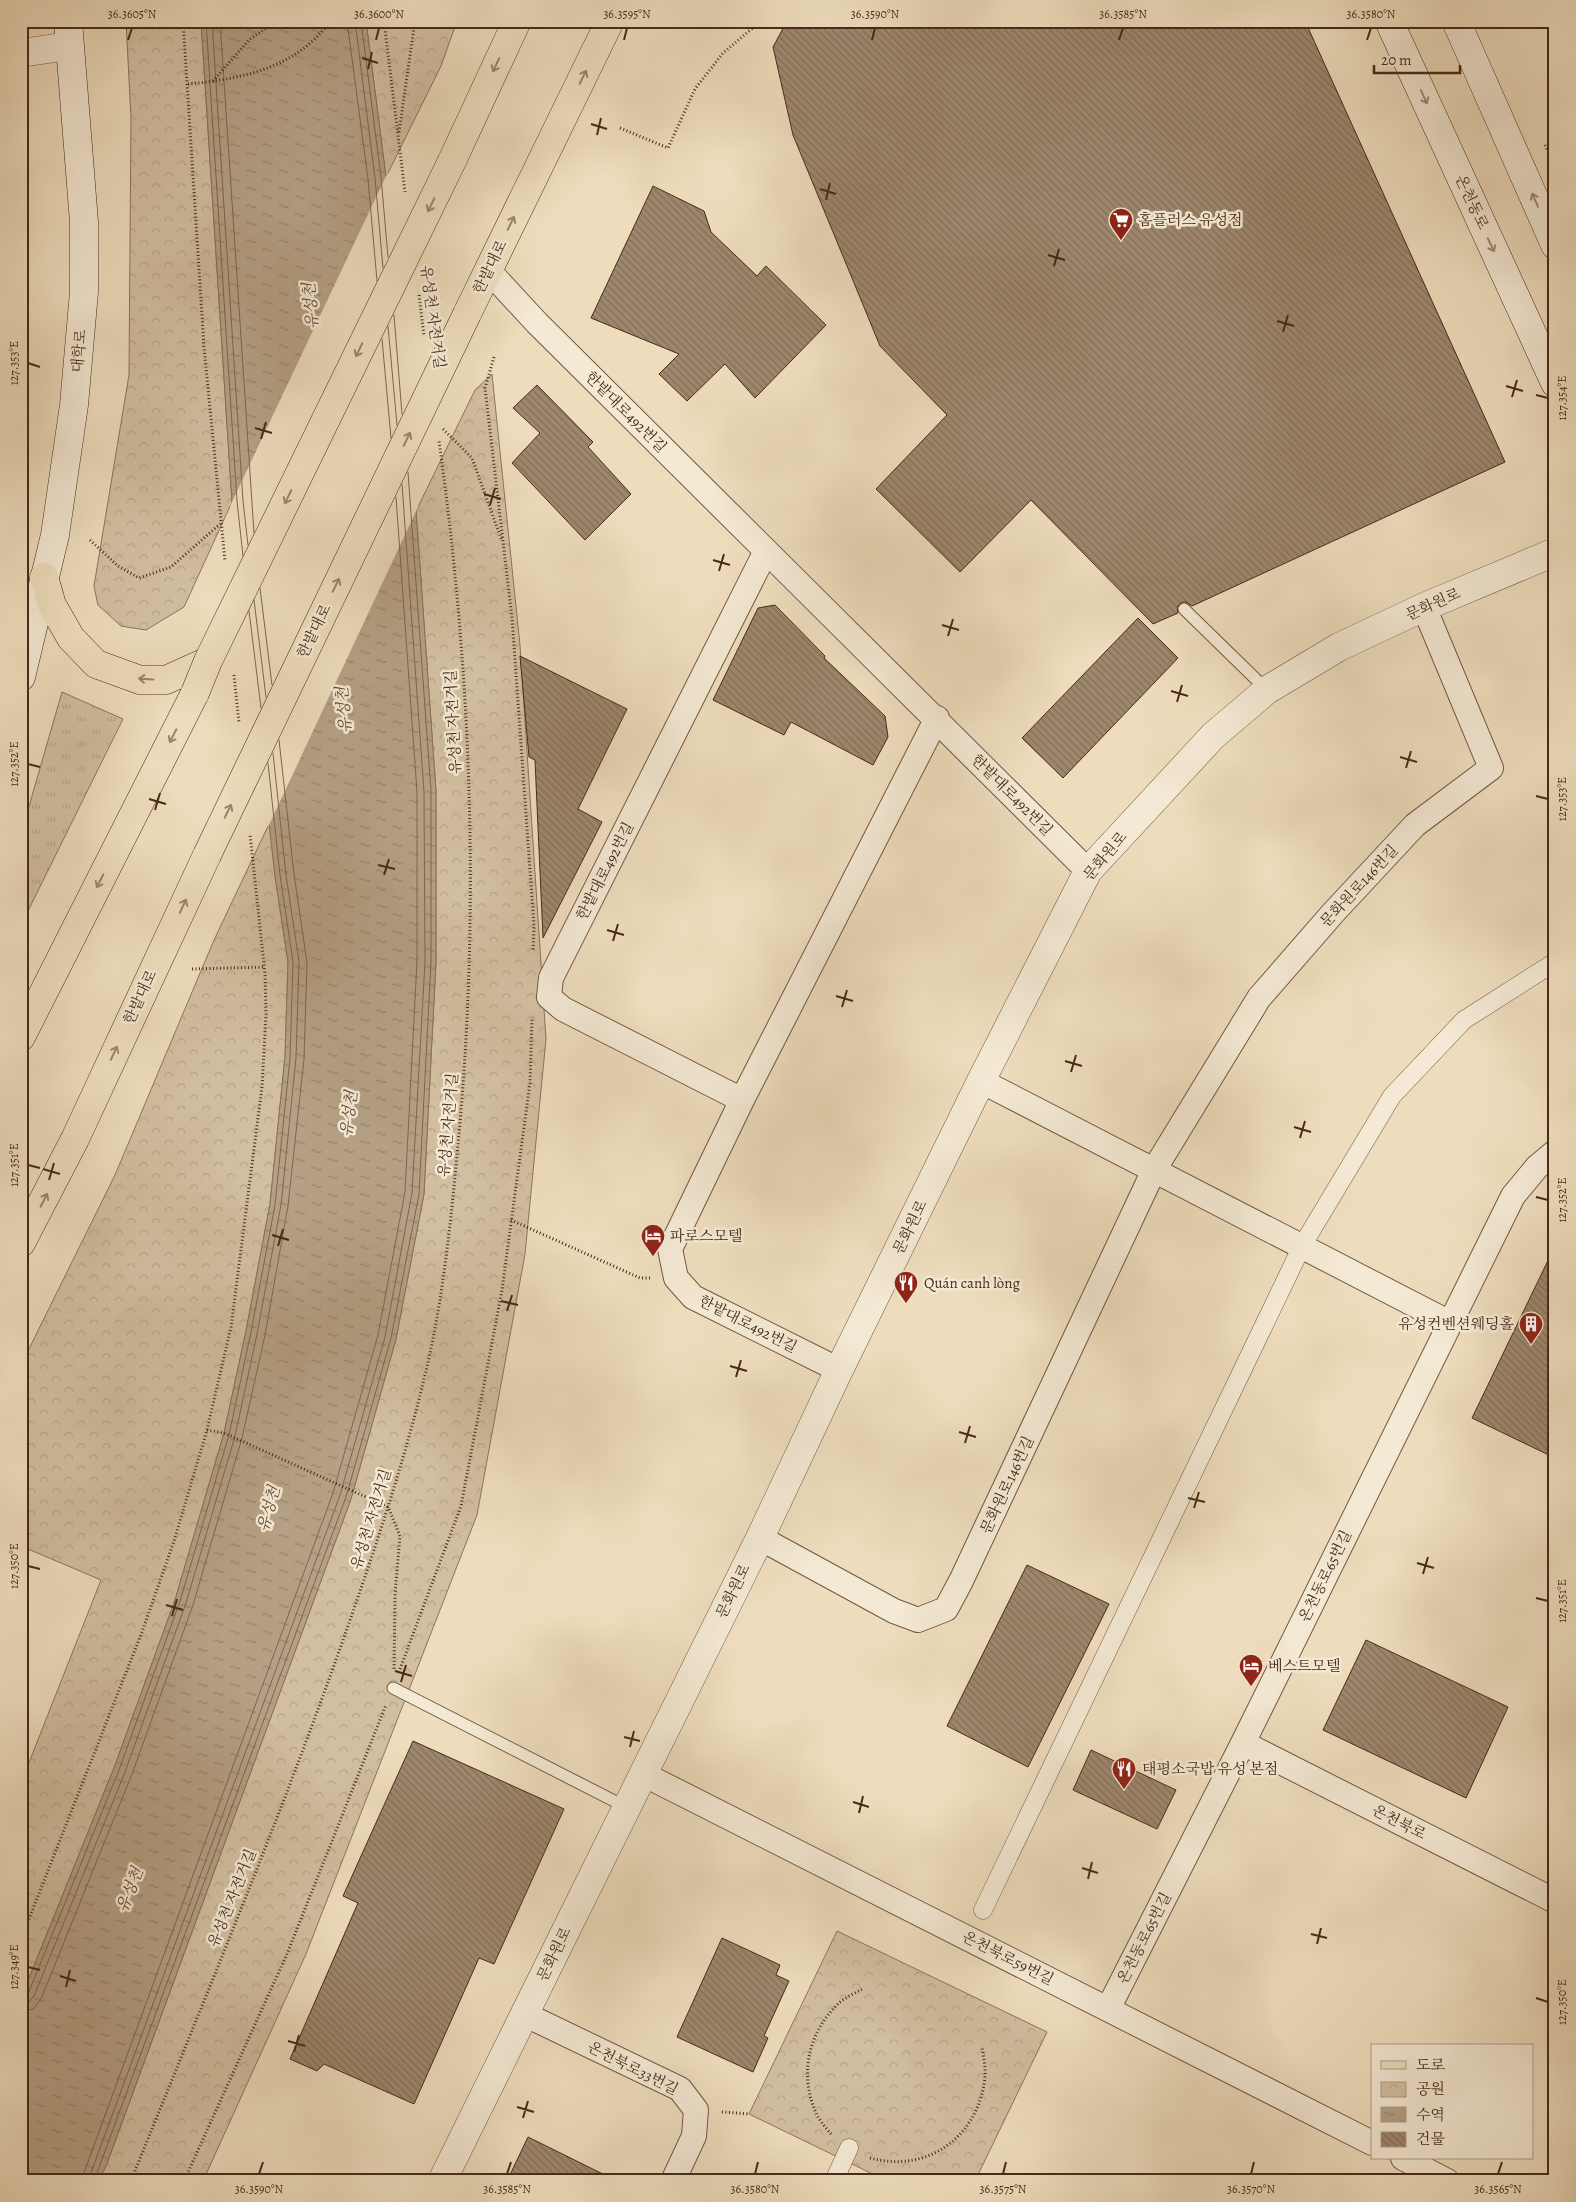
<svg xmlns="http://www.w3.org/2000/svg" width="1576" height="2202" viewBox="0 0 1576 2202" font-family="Alegreya,'Noto Serif KR',serif">
<style>
.grass{fill:url(#grass-tufts);stroke:#8c745c}
.park{fill:url(#park-crowns);stroke:#8c745c}
.water{fill:url(#water-ripples);stroke:#897159}
.pier{fill:#eeddbd}
.lines{fill:none;stroke-linecap:round;stroke-linejoin:round}
.shore{stroke:#7e654e;stroke-width:1}
.building{fill:url(#building-back-hatch);stroke:#472a18}
.service-casing{stroke:#715741;stroke-width:13}
.pedestrian-casing{stroke:#715741;stroke-width:19}
.minor-casing{stroke:#715741;stroke-width:26}
.tertiary-casing{stroke:#715741;stroke-width:29}
.secondary-casing{stroke:#472a18;stroke-width:29}
.primary-casing{stroke:#472a18;stroke-width:29}
.path{stroke:#472a18;stroke-width:3;stroke-dasharray:1 2.5;stroke-linecap:butt}
.service{stroke:#f4e9d4;stroke-width:11}
.pedestrian{stroke:#f4e9d4;stroke-width:18}
.minor{stroke:#f4e9d4;stroke-width:24}
.tertiary{stroke:#f4e9d4;stroke-width:28}
.secondary{stroke:#f4e9d4;stroke-width:28}
.primary{stroke:#eeddbd;stroke-width:28}
.primary-bridge-casing{stroke:#472a18;stroke-width:29;stroke-linecap:butt}
.primary-bridge{stroke:#eeddbd;stroke-width:28}
.oneway{stroke:#9a846a}
.oneway2{stroke:#9e8a76}
.ticks{fill:none;stroke:#472a18;stroke-width:2}
.labels{text-anchor:middle;dominant-baseline:central;stroke-width:5;stroke-linejoin:round;paint-order:stroke}
.street-label{font-size:15px;fill:#472a18;stroke:#f4e9d4}
.poi-label{font-size:15px;fill:#472a18;stroke:#f4e9d4;text-anchor:start}
.water-label{font-size:16px;font-style:italic;fill:#624833;stroke:#f4e9d4}
.neatline{fill:none;stroke:#472a18;stroke-width:2}
.ticks-label{font-size:12px;text-anchor:middle;fill:#472a18}
</style>
<defs>
<pattern id="grass-tufts" width="24" height="20" patternUnits="userSpaceOnUse" patternTransform="scale(1.25)"><rect width="24" height="20" fill="#d2bfa1"/><path d="M3 7l-1-3M5 7V3M7 7l1-3M15 17l-1-3M17 17v-4M19 17l1-3" fill="none" stroke="#b6a48a"/></pattern>
<pattern id="park-crowns" width="20" height="18" patternUnits="userSpaceOnUse" patternTransform="scale(1.25)"><rect width="20" height="18" fill="#d2bfa1"/><path d="M2 6a3 3 0 1 1 6 0M12 15a3 3 0 1 1 6 0" fill="none" stroke="#b6a48a"/></pattern>
<pattern id="water-ripples" width="26" height="14" patternUnits="userSpaceOnUse" patternTransform="scale(1.25)"><rect width="26" height="14" fill="#b5a085"/><path d="M2 4q2-2 4 0t4 0M15 11q2-2 4 0t4 0" fill="none" stroke="#95836c"/></pattern>
<pattern id="building-back-hatch" width="6" height="6" patternUnits="userSpaceOnUse" patternTransform="scale(1.25)"><rect width="6" height="6" fill="#9e876e"/><path d="M-1 5l2 2M0 0l6 6M5-1l2 2" fill="none" stroke="#836f59"/></pattern>
</defs>
<rect width="100%" height="100%" fill="#eeddbd"/>
<filter id="stains"><feTurbulence type="fractalNoise" baseFrequency=".004" numOctaves="4"/><feColorMatrix values="0 0 0 0 .2 0 0 0 0 .09 0 0 0 0 .02 0 0 0 .5 -.17"/></filter>
<radialGradient id="worn" r=".72"><stop offset=".6" stop-color="#630" stop-opacity="0"/><stop offset="1" stop-color="#630" stop-opacity=".3"/></radialGradient>
<!-- grass -->
<path class="grass" d="M62,692l61,27 -97,196 -5,-1v-80z"/>
<!-- park -->
<path class="park" d="M126,21h75l31,481 -48,105 -38,23 -25,-4 -23,-21 -4,-19 35,-211 2,-257z
M366,21h91l-16,45 -55,111z
M492,374l28,271 26,394 -21,215 -48,261 -171,439 -103,227h-105l8,-15 245,-667 45,-160 28,-145 12,-232v-171l-20,-280 59,-121z
M270,822l5,54 13,86 -3,95 -15,147 -24,127 -22,102 -49,167 -61,168 -93,230v-215l80,-203 -80,-34v-181l94,-190 99,-235z
M837,1931l210,101 -72,149h-88l-138,-67z"/>
<!-- water -->
<path class="water" d="M201,21h165l20,156 30,334 20,280v171l-12,232 -28,145 -45,160 -245,667 -8,15h-77v-183l93,-230 61,-168 49,-167 22,-102 24,-127 15,-147 3,-95 -13,-86 -43,-374z"/>
<!-- pier -->
<path class="pier" d="M388,172l30,335 -150,320 -38,-321z"/>
<g class="lines">
<!-- shore -->
<path class="shore" d="M206,21l31,480 6,55
M212,21l31,480 5,44
M220,21l34,512
M347,21l21,158 9,102
M355,21l20,157 8,90
M361,21l20,156 7,80
M394,315l8,99
M388,326l9,99
M382,339l9,99
M260,588l12,97
M254,600l12,97
M249,611l12,97
M21,1998l7,-4 91,-224 61,-169 49,-166 22,-103 24,-127 15,-147 3,-96 -13,-87 -12,-112
M21,2004l8,-2 5,-6 91,-224 61,-169 49,-167 22,-102 24,-129 15,-147 3,-96 -13,-87 -13,-122
M21,2012l12,-3 8,-10 91,-225 61,-169 49,-167 23,-103 23,-129 16,-147 3,-96 -13,-89 -15,-134
M81,2181l252,-688 45,-158 27,-143 12,-231v-169l-21,-295
M88,2181l252,-686 45,-158 27,-144 13,-231 -1,-170 -22,-308
M94,2181l252,-684 45,-159 28,-144 12,-232v-171l-23,-319"/>
</g>
<!-- building -->
<path class="building" d="M787,21h518l200,441 -313,144 -6,-4h-4l-5,5 1,6 -25,11 -122,-124 -71,72 -84,-83 71,-74 -67,-69 -87,-211 -20,-88z
M653,186l51,25 7,21 46,44 9,-10 60,59 -71,73 -30,-34 -38,37 -28,-27 20,-20 -88,-36z
M537,385l56,57 -5,5 43,47 -46,46 -73,-77 28,-30 -27,-25z
M775,605l50,51 -1,2 61,58 3,21 -15,28 -82,-43 -7,13 -71,-35 45,-92z
M1138,618l40,40 -115,120 -41,-40z
M520,656l107,53 -49,100 24,13 -59,116 -8,-178 -6,-3z
M1555,1246v212l-83,-40z
M1027,1565l82,39 -81,163 -81,-41z
M1366,1640l142,67 -42,91 -143,-68z
M413,1741l151,68 -70,155 -15,-6 -65,146 -90,-40 -7,7 -27,-12 68,-156 -15,-7z
M1091,1750l85,40 -19,39 -84,-39z
M722,1938l58,27 -4,10 13,6 -25,55 4,2 -15,34 -76,-35z
M528,2137l89,44h-110z"/>
<g class="lines">
<defs>
<path id="service" d="M1184,609l83,81
M393,1688l233,119"/>
<path id="pedestrian" d="M983,1910l319,-664 90,-150 72,-76 91,-58
M834,2181l15,-33"/>
<path id="minor" d="M488,270l49,53 551,548
M981,1081l469,242
M742,1100l-179,-91 -14,-12 2,-19 215,-427
M839,1370l-146,-73 -17,-19 -6,-29 72,-149 195,-382
M760,1538l134,73 24,9 28,-11 15,-28 193,-411 105,-172 74,-85 82,-88 76,-57 -67,-161
M1243,1743l312,158
M643,1774l729,369
M1108,2009l135,-266 270,-547 24,-29 18,-15
M524,2014l156,75 16,21 -2,26 -21,45
M1403,2158l44,23"/>
<path id="tertiary" d="M21,53l48,-7
M442,2181l318,-643 79,-168 142,-289 107,-210 125,-135 54,-46 72,-43 85,-40 131,-55"/>
<path id="secondary" d="M1389,21l166,362
M1456,21l99,224
M21,677l34,-142 19,-130 10,-113v-70l-16,-201"/>
<path id="primary" d="M452,161l65,-140
M467,314l143,-293
M44,577l8,28 19,33 25,26 44,16h26l42,-19
M21,1037l174,-344
M21,1243l54,-104 132,-284"/>
</defs>
<!-- service casing -->
<use href="#service" class="service-casing"/>
<!-- pedestrian casing -->
<use href="#pedestrian" class="pedestrian-casing"/>
<!-- minor casing -->
<use href="#minor" class="minor-casing"/>
<!-- tertiary casing -->
<use href="#tertiary" class="tertiary-casing"/>
<!-- secondary casing -->
<use href="#secondary" class="secondary-casing"/>
<!-- primary casing -->
<use href="#primary" class="primary-casing"/>
<!-- path -->
<path class="path" d="M183,21l21,326 21,214
M384,21l21,171
M775,21l5,2 1,-2
M213,81l37,-42 27,-18
M188,84c54,-5 109,-16 142,-63
M620,128l48,20 27,-59 28,-36 38,-32
M399,132l16,-111
M1545,145l10,22
M419,295l5,41
M494,357l-9,31 27,230 22,308 -1,25
M443,429l29,29 30,83
M90,540l28,26 21,12 32,-11 49,-43
M234,675l5,48
M192,969l72,-2
M511,1220l129,58h10
M207,1430l17,3 164,74 12,29 -5,58 -1,76
M400,1669l61,-163 41,-216 28,-207 2,-66
M21,1939l121,-307 32,-91 33,-111 24,-103 31,-240 4,-73 -1,-40 -15,-140
M722,2112l27,2
M831,2134c-5,-6 -12,-14 -15,-21 -17,-39 -8,-80 22,-109 7,-7 18,-11 26,-16
M870,2158c58,16 109,-22 115,-81 1,-10 -2,-21 -3,-31
M131,2181c72,-179 147,-357 211,-538 33,-94 65,-188 87,-285 16,-73 23,-149 30,-224 21,-231 12,-464 -20,-693
M184,2181l103,-227 99,-249"/>
<!-- service -->
<use href="#service" class="service"/>
<!-- pedestrian -->
<use href="#pedestrian" class="pedestrian"/>
<!-- minor -->
<use href="#minor" class="minor"/>
<!-- tertiary -->
<use href="#tertiary" class="tertiary"/>
<!-- secondary -->
<use href="#secondary" class="secondary"/>
<!-- primary -->
<use href="#primary" class="primary"/>
<defs>
<path id="primary-bridge" d="M195,693l13,-32 244,-500
M207,855l260,-541"/>
</defs>
<!-- primary-bridge casing -->
<use href="#primary-bridge" class="primary-bridge-casing"/>
<!-- primary-bridge -->
<use href="#primary-bridge" class="primary-bridge"/>
</g>
<!-- one-way arrows -->
<defs><path id="oneway-shaft" d="M-6 0H5M1.5-3L5.5 0L1.5 3" fill="none" stroke-width="1.6" stroke-linecap="round" stroke-linejoin="round" transform="scale(1.25)"/></defs>
<g class="oneway">
<use href="#oneway-shaft" transform="translate(496 65) rotate(115)"/>
<use href="#oneway-shaft" transform="translate(583 77) rotate(-64)"/>
<use href="#oneway-shaft" transform="translate(431 205) rotate(116)"/>
<use href="#oneway-shaft" transform="translate(511 223) rotate(-64)"/>
<use href="#oneway-shaft" transform="translate(359 350) rotate(116)"/>
<use href="#oneway-shaft" transform="translate(407 439) rotate(-64)"/>
<use href="#oneway-shaft" transform="translate(288 497) rotate(116)"/>
<use href="#oneway-shaft" transform="translate(336 585) rotate(-64)"/>
<use href="#oneway-shaft" transform="translate(146 679) rotate(-177)"/>
<use href="#oneway-shaft" transform="translate(173 736) rotate(117)"/>
<use href="#oneway-shaft" transform="translate(228 811) rotate(-64)"/>
<use href="#oneway-shaft" transform="translate(100 881) rotate(117)"/>
<use href="#oneway-shaft" transform="translate(183 906) rotate(-65)"/>
<use href="#oneway-shaft" transform="translate(114 1053) rotate(-65)"/>
<use href="#oneway-shaft" transform="translate(44 1200) rotate(-63)"/>
</g>
<g class="oneway2">
<use href="#oneway-shaft" transform="translate(1424 97) rotate(65)"/>
<use href="#oneway-shaft" transform="translate(1535 200) rotate(-114)"/>
<use href="#oneway-shaft" transform="translate(1491 245) rotate(65)"/>
</g>
<!-- ticks -->
<path class="ticks" d="M128,40l4,-12M376,40l3,-12M624,40l3,-12M872,40l3,-12M1119,40l4,-12M1367,40l4,-12M362,58l16,5M368,69l4,-17M591,124l16,5M597,135l4,-17M820,189l16,5M826,200l4,-17M1048,255l17,5M1054,266l5,-17M1277,321l17,5M1283,332l5,-17M28,363l12,4M1506,386l17,5M1536,395l12,3M1512,397l5,-17M255,428l17,5M261,439l5,-17M484,494l17,5M490,505l5,-17M713,560l17,5M719,571l5,-17M942,625l17,5M948,636l5,-17M1171,691l17,5M1177,702l5,-17M1400,757l17,5M28,764l12,3M1406,768l5,-17M1536,796l12,3M149,799l17,5M155,810l5,-17M378,865l17,4M384,875l5,-16M607,930l17,5M613,941l5,-17M836,996l17,5M842,1007l5,-17M1065,1061l17,5M1071,1072l5,-17M1294,1127l17,5M1300,1138l5,-17M28,1165l12,3M43,1169l17,5M49,1180l5,-17M1536,1197l12,3M272,1235l17,5M278,1246l5,-17M501,1301l17,4M507,1311l5,-16M730,1366l17,5M736,1377l5,-17M959,1432l17,5M965,1443l5,-17M1188,1498l17,4M1194,1508l5,-16M1417,1563l17,5M28,1566l12,3M1423,1574l5,-17M1536,1598l12,3M166,1605l17,5M172,1616l5,-17M395,1671l17,5M401,1682l5,-17M624,1737l16,4M630,1747l4,-16M853,1802l16,5M859,1813l4,-17M1082,1868l16,5M1088,1879l4,-17M1311,1934l16,4M1317,1944l4,-16M28,1967l12,3M60,1976l16,5M66,1987l4,-17M1536,1998l12,4M288,2041l17,5M294,2052l5,-17M517,2107l17,5M523,2118l5,-17M259,2174l4,-12M507,2174l4,-12M755,2174l3,-12M1003,2174l3,-12M1251,2174l3,-12M1498,2174l4,-12"/>
<!-- icons -->
<defs>
<symbol id="supermarket-pin" viewBox="-11 -11 22 30"><path d="M0 17L-7.5 6A9.5 9.5 0 1 1 7.5 6Z" fill="#8f2418" stroke="#f4e9d4"/><path d="M-6-5.5h2.5l.6 2H6L4.5 2H-2.5L-4.4-4H-6ZM-1.5 3.2a1.3 1.3 0 1 0 .1 0ZM3 3.2a1.3 1.3 0 1 0 .1 0Z" fill="#fff"/></symbol>
<symbol id="hotel-pin" viewBox="-11 -11 22 30"><path d="M0 17L-7.5 6A9.5 9.5 0 1 1 7.5 6Z" fill="#8f2418" stroke="#f4e9d4"/><path d="M-6-4.5h1.5V1H6V5H4.5V3h-9V5H-6ZM-4 0a1.8 1.8 0 1 1 3.6 0ZM.5 0V-2.5h3Q6-2.5 6 0Z" fill="#fff"/></symbol>
<symbol id="restaurant-pin" viewBox="-11 -11 22 30"><path d="M0 17L-7.5 6A9.5 9.5 0 1 1 7.5 6Z" fill="#8f2418" stroke="#f4e9d4"/><path d="M-5-6h1v4h1v-4h1v4h1v-4h1v5L-1.5 .5V6h-2V.5L-5-1ZM5-6V6H3V1.5H1.5Q1.5-4 5-6Z" fill="#fff"/></symbol>
<symbol id="building-pin" viewBox="-11 -11 22 30"><path d="M0 17L-7.5 6A9.5 9.5 0 1 1 7.5 6Z" fill="#8f2418" stroke="#f4e9d4"/><path d="M-4-6H4V6H1V3H-1V6H-4ZM-2.5-4.3h1.7v1.8h-1.7ZM.8-4.3h1.7v1.8H.8ZM-2.5-1h1.7V.8h-1.7ZM.8-1h1.7V.8H.8Z" fill="#fff"/></symbol>
</defs>
<g fill-rule="evenodd">
<use href="#supermarket-pin" x="1107" y="206" width="28" height="38"/>
<use href="#hotel-pin" x="639" y="1222" width="28" height="38"/>
<use href="#restaurant-pin" x="892" y="1269" width="28" height="38"/>
<use href="#building-pin" x="1517" y="1310" width="28" height="38"/>
<use href="#hotel-pin" x="1237" y="1652" width="28" height="38"/>
<use href="#restaurant-pin" x="1110" y="1755" width="28" height="38"/>
</g>
<g class="labels">
<!-- street labels -->
<g class="street-label">
<text transform="translate(1472 202) rotate(65)">온천동로</text>
<text transform="translate(490 267) rotate(-64)">한밭대로</text>
<text transform="translate(433 317) rotate(82)">유성천 자전거길</text>
<text transform="translate(79 351) rotate(-85)">대학로</text>
<text transform="translate(626 412) rotate(45)">한밭대로492번길</text>
<text transform="translate(1433 604) rotate(-24)">문화원로</text>
<text transform="translate(314 631) rotate(-64)">한밭대로</text>
<text transform="translate(453 722) rotate(-93)">유성천 자전거길</text>
<text transform="translate(1012 795) rotate(45)">한밭대로492번길</text>
<text transform="translate(1105 856) rotate(-50)">문화원로</text>
<text transform="translate(605 871) rotate(-63)">한밭대로492번길</text>
<text transform="translate(1359 886) rotate(-47)">문화원로146번길</text>
<text transform="translate(140 997) rotate(-65)">한밭대로</text>
<text transform="translate(448 1125) rotate(-85)">유성천 자전거길</text>
<text transform="translate(910 1227) rotate(-64)">문화원로</text>
<text transform="translate(748 1324) rotate(27)">한밭대로492번길</text>
<text transform="translate(1007 1485) rotate(-65)">문화원로146번길</text>
<text transform="translate(371 1519) rotate(-73)">유성천 자전거길</text>
<text transform="translate(1325 1576) rotate(-64)">온천동로65번길</text>
<text transform="translate(733 1591) rotate(-64)">문화원로</text>
<text transform="translate(1399 1822) rotate(27)">온천북로</text>
<text transform="translate(232 1898) rotate(-68)">유성천 자전거길</text>
<text transform="translate(1144 1938) rotate(-63)">온천동로65번길</text>
<text transform="translate(554 1954) rotate(-64)">문화원로</text>
<text transform="translate(1008 1958) rotate(27)">온천북로59번길</text>
<text transform="translate(633 2068) rotate(27)">온천북로33번길</text>
</g>
<!-- poi labels -->
<g class="poi-label">
<text x="1138" y="220">홈플러스 유성점</text>
<text x="670" y="1236">파로스모텔</text>
<text x="924" y="1283">Quán canh lòng</text>
<text x="1514" y="1324" text-anchor="end">유성컨벤션웨딩홀</text>
<text x="1268" y="1666">베스트모텔</text>
<text x="1142" y="1769">태평소국밥 유성 본점</text>
</g>
<!-- water labels -->
<g class="water-label">
<text transform="translate(311 306) rotate(-95)">유성천</text>
<text transform="translate(344 710) rotate(-95)">유성천</text>
<text transform="translate(349 1114) rotate(-83)">유성천</text>
<text transform="translate(269 1509) rotate(-75)">유성천</text>
<text transform="translate(130 1890) rotate(-69)">유성천</text>
</g>
</g>
<!-- margin -->
<rect width="1576" height="2202" fill="none" stroke="#eeddbd" stroke-width="55"/>
<!-- legend -->
<rect x="1371" y="2044" width="162" height="115" fill="#f4e9d4" stroke="#af9d89"/>
<rect x="1381" y="2061" width="25" height="8" fill="#eeddbd" stroke="#af9d89"/>
<text x="1416" y="2070" font-size="15" fill="#472a18">도로</text>
<rect x="1381" y="2082" width="25" height="15" fill="url(#park-crowns)" stroke="#af9d89"/>
<text x="1416" y="2094" font-size="15" fill="#472a18">공원</text>
<rect x="1381" y="2107" width="25" height="15" fill="url(#water-ripples)" stroke="#af9d89"/>
<text x="1416" y="2120" font-size="15" fill="#472a18">수역</text>
<rect x="1381" y="2132" width="25" height="15" fill="url(#building-back-hatch)" stroke="#af9d89"/>
<text x="1416" y="2144" font-size="15" fill="#472a18">건물</text>
<!-- scale -->
<path d="M1374 65v8h86v-8" fill="none" stroke="#472a18" stroke-width="2.5"/>
<text x="1381" y="65" font-size="15" fill="#472a18" stroke="#f4e9d4" stroke-width="4" paint-order="stroke">20 m</text>
<rect x="28" y="28" width="1520" height="2146" class="neatline"/>
<g class="ticks-label">
<text x="132" y="18">36.3605°N</text>
<text x="379" y="18">36.3600°N</text>
<text x="627" y="18">36.3595°N</text>
<text x="875" y="18">36.3590°N</text>
<text x="1123" y="18">36.3585°N</text>
<text x="1371" y="18">36.3580°N</text>
<text transform="translate(14 363) rotate(-90)" y="4">127.353°E</text>
<text transform="translate(1562 398) rotate(-90)" y="4">127.354°E</text>
<text transform="translate(14 764) rotate(-90)" y="4">127.352°E</text>
<text transform="translate(1562 799) rotate(-90)" y="4">127.353°E</text>
<text transform="translate(14 1165) rotate(-90)" y="4">127.351°E</text>
<text transform="translate(1562 1200) rotate(-90)" y="4">127.352°E</text>
<text transform="translate(14 1566) rotate(-90)" y="4">127.350°E</text>
<text transform="translate(1562 1601) rotate(-90)" y="4">127.351°E</text>
<text transform="translate(14 1967) rotate(-90)" y="4">127.349°E</text>
<text transform="translate(1562 2002) rotate(-90)" y="4">127.350°E</text>
<text x="259" y="2193">36.3590°N</text>
<text x="507" y="2193">36.3585°N</text>
<text x="755" y="2193">36.3580°N</text>
<text x="1003" y="2193">36.3575°N</text>
<text x="1251" y="2193">36.3570°N</text>
<text x="1498" y="2193">36.3565°N</text>
</g>
<rect width="100%" height="100%" filter="url(#stains)"/>
<rect width="100%" height="100%" fill="url(#worn)"/>
</svg>
